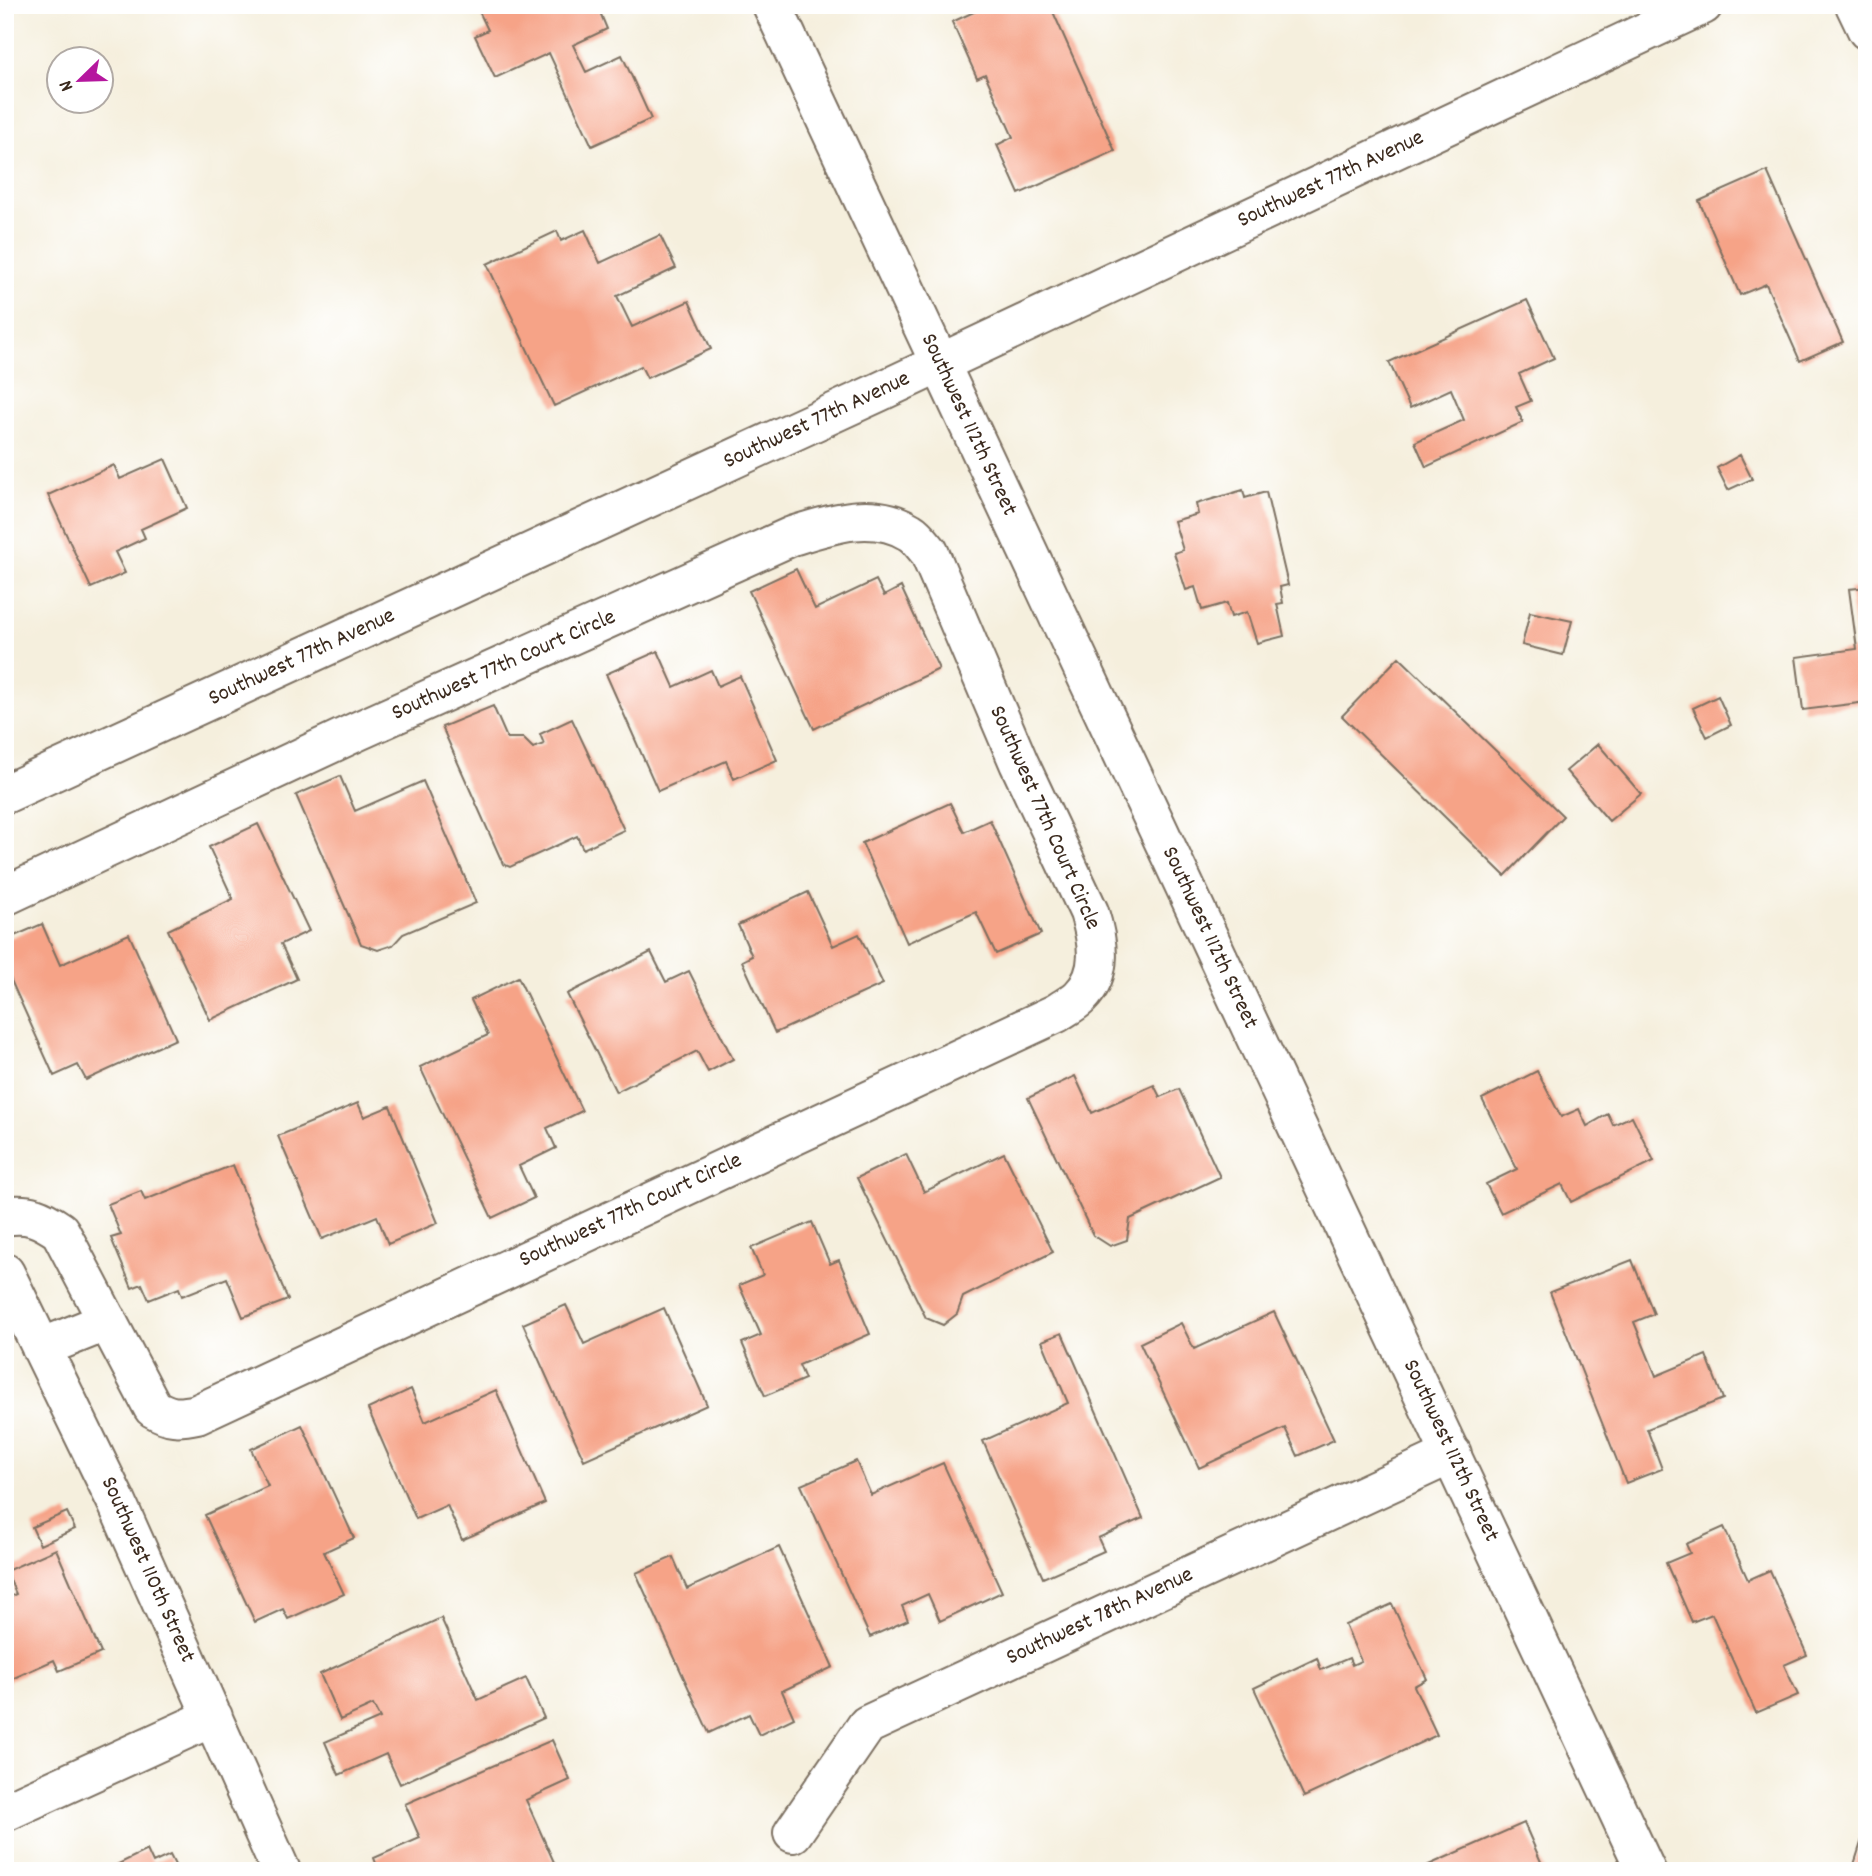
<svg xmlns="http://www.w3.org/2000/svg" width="1872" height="1876" viewBox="0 0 1872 1876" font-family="Dekko,sans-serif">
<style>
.building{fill:#f6a387}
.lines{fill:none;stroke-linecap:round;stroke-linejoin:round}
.minor-casing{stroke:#7c6f61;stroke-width:42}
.major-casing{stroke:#7c6f61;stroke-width:42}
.minor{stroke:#fff;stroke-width:38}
.major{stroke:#fff;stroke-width:38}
.labels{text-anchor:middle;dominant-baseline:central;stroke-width:6;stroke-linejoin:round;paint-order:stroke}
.street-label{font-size:23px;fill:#3b2a1e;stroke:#fff}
</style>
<rect width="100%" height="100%" fill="#fff"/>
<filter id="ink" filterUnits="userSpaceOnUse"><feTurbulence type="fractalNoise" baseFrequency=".0143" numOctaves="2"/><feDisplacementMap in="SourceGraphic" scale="14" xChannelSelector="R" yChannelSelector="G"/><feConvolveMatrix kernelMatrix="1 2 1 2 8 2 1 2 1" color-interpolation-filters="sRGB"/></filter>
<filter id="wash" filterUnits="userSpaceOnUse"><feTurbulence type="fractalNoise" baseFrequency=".00686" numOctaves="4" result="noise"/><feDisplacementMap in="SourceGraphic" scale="28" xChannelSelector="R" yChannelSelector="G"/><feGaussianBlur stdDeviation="1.57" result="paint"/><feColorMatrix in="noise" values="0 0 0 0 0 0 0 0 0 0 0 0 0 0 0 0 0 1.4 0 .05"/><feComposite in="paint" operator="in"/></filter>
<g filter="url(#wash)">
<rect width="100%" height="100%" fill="#f5efdd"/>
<g id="blocks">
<!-- building -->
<path class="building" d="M476,5h121l10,24 -34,16 13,27 36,-17 29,64 -59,27 -43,-93 -54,25 -20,-42 13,-6z
M989,5h61l65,146 -96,43 -22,-49 16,-8 -28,-63 -8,4 -25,-56z
M1767,171l76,171 -43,19 -34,-77 -26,11 -41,-94z
M585,230l15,33 60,-28 16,33 -59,28 15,31 57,-26 22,48 -64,29 -6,-12 -87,40 -67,-142 70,-33 4,10z
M1527,300l27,58 -35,16 12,27 -15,6 7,15 -97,45 -11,-25 49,-22 -13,-31 -41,19 -21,-46z
M1740,455l12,24 -24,11 -11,-22z
M165,459l22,49 -46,21 4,9 -30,14 10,21 -34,15 -43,-93 66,-30 6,14z
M1243,490l2,8 21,-6 22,93 -8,2 3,16 -6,1 7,32 -27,7 -10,-31 -16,5 -4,-14 -25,7 -7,-23 -9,3 -12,-37 9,-3 -9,-29 24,-7 -2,-10z
M796,569l19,40 61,-29 8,16 17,-9 38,82 -125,60 -65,-138z
M1867,587v115l-64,8 -7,-53 61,-8 -8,-60z
M1530,612l42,9 -9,34 -41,-10z
M658,651l16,36 37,-17 7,16 22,-10 37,84 -43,19 -8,-18 -68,30 -52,-117z
M1399,657l164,159 -58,60 -163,-160z
M1718,696l13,29 -24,12 -14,-29z
M493,706l14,32h16l10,10 11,-4 -4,-10 32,-15 52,111 -41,19 -6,-13 -67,31 -7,-3 -61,-137z
M1598,744l43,50 -32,27 -43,-50z
M340,776l15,35 68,-30 53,122 -73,31 -10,11 -15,5 -17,-6 -65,-149z
M950,803l14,29 26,-12 51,114 -45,20 -20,-42 -69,31 -45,-100z
M258,824l51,107 -28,13 16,35 -87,41 -42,-90 65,-31 -24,-52z
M808,892l25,54 26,-12 24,50 -108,49 -33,-72 10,-5 -14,-31z
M42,924l18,41 69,-31 47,105 -90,41 -8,-15 -24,11 -49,-109v-27z
M651,952l15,30 23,-11 44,88 -25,13 -11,-21 -81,41 -49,-98z
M518,977l64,134 -35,17 9,20 -37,18 15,32 -42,20 -72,-151 68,-32 -17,-35z
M1537,1071l24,46 18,-8 8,17 21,-12 5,11 19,-9 22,45 -83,41 -9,-18 -61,29 -15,-29 31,-15 -35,-70z
M1075,1076l17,37 62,-28 6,12 19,-8 41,88 -90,42 -3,21 -17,6 -17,-11 -65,-137z
M358,1103l6,14 26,-11 48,117 -50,21 -11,-28 -55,23 -44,-103z
M1004,1153l49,99 -90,45 -6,17 -14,11 -17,-7 -69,-140 49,-24 18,38z
M233,1165l55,135 -45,17 -16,-39 -45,18 -3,-8 -30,12 -7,-16 -10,4 -21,-50 10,-3 -13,-31 33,-13 4,9z
M812,1222l18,42 9,-4 31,74 -71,31 6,14 -40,17 -23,-53 19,-8 -22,-50 24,-10 -12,-27z
M1632,1260l22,54 -20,8 22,54 50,-21 17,44 -76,30 15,40 -36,14 -76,-191z
M566,1305l18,39 80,-36 43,97 -123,55 -61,-136z
M1274,1312l60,128 -36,16 -13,-28 -86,40 -59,-125 41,-20 13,26z
M1062,1333l81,185 -45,20 6,13 -61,27 -60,-137 85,-38 -26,-62z
M411,1389l14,33 71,-32 49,113 -83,37 -15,-35 -31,14 -48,-110z
M302,1425l52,113 -30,14 20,42 -56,25 -5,-10 -28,13 -50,-107 63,-29 -17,-37z
M856,1461l15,34 72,-32 59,129 -62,29 -12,-27 -26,12 6,14 -38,17 -69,-152z
M67,1512l8,17 -35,16 -8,-18z
M1724,1527l24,53 22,-10 37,85 -23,10 14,30 -42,18 -44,-99 -20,8 -26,-59 24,-10 -4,-9z
M779,1547l54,120 -51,24 12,27 -35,17 -10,-21 -40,19 -73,-160 37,-16 14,32z
M56,1549l45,104 -42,18 -5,-11 -49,22v-83l11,-5 -10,-23z
M1392,1604l35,75 -13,7 23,49 -133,62 -50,-109 63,-30 4,12 28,-12 3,7 9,-4 -16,-36z
M441,1618l37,82 48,-22 18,40 -144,66 -14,-30 -47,21 -14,-33 55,-24 -7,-13 -33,15 -20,-46z
M552,1740l18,40 -44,20 32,71h-179l-5,-13 46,-20 -15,-34z
M1524,1823l21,48h-130z
M1866,1827l1,44h-15z
M147,1850l6,13 17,-8 8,16h-74z"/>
</g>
</g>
<g filter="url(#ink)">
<use href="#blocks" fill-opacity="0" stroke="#7c6f61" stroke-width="2"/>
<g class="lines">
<defs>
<path id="minor" d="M1855,5l12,25
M5,794l874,-402 824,-387
M5,896l353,-165 434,-195c38,-12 81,-27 118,-4 7,4 13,13 19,20l90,211 70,149c9,29 15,61 -9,85 -6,6 -16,11 -23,16l-860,401c-19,4 -27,4 -44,-6l-93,-177c-19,-13 -31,-19 -55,-15
M5,1273l112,230 164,368
M41,1348l67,-27
M5,1812l208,-95
M793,1833l74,-108 585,-271"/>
<path id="major" d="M772,5l874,1866"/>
</defs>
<!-- minor casing -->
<use href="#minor" class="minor-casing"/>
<!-- major casing -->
<use href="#major" class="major-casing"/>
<!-- minor -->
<use href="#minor" class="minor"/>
<!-- major -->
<use href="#major" class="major"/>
</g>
</g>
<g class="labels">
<!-- street labels -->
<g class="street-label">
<text transform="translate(1331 180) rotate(-25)">Southwest 77th Avenue</text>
<text transform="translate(817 421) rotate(-25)">Southwest 77th Avenue</text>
<text transform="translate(968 425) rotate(65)">Southwest 112th Street</text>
<text transform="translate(302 658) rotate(-25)">Southwest 77th Avenue</text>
<text transform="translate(504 666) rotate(-24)">Southwest 77th Court Circle</text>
<text transform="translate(1044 818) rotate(66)">Southwest 77th Court Circle</text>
<text transform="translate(1209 938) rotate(65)">Southwest 112th Street</text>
<text transform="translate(631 1211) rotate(-25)">Southwest 77th Court Circle</text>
<text transform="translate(1450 1451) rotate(65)">Southwest 112th Street</text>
<text transform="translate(147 1570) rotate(66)">Southwest 110th Street</text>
<text transform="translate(1100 1617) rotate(-25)">Southwest 78th Avenue</text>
</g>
</g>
<!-- margin -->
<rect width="1872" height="1876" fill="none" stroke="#fff" stroke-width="28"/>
<!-- north arrow -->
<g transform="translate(80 80) rotate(247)"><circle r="33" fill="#ffffff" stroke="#b1aaa5" stroke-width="2"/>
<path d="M0-5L12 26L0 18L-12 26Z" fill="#b5179e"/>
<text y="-10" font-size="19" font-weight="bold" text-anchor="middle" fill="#3b2a1e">N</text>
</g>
</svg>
